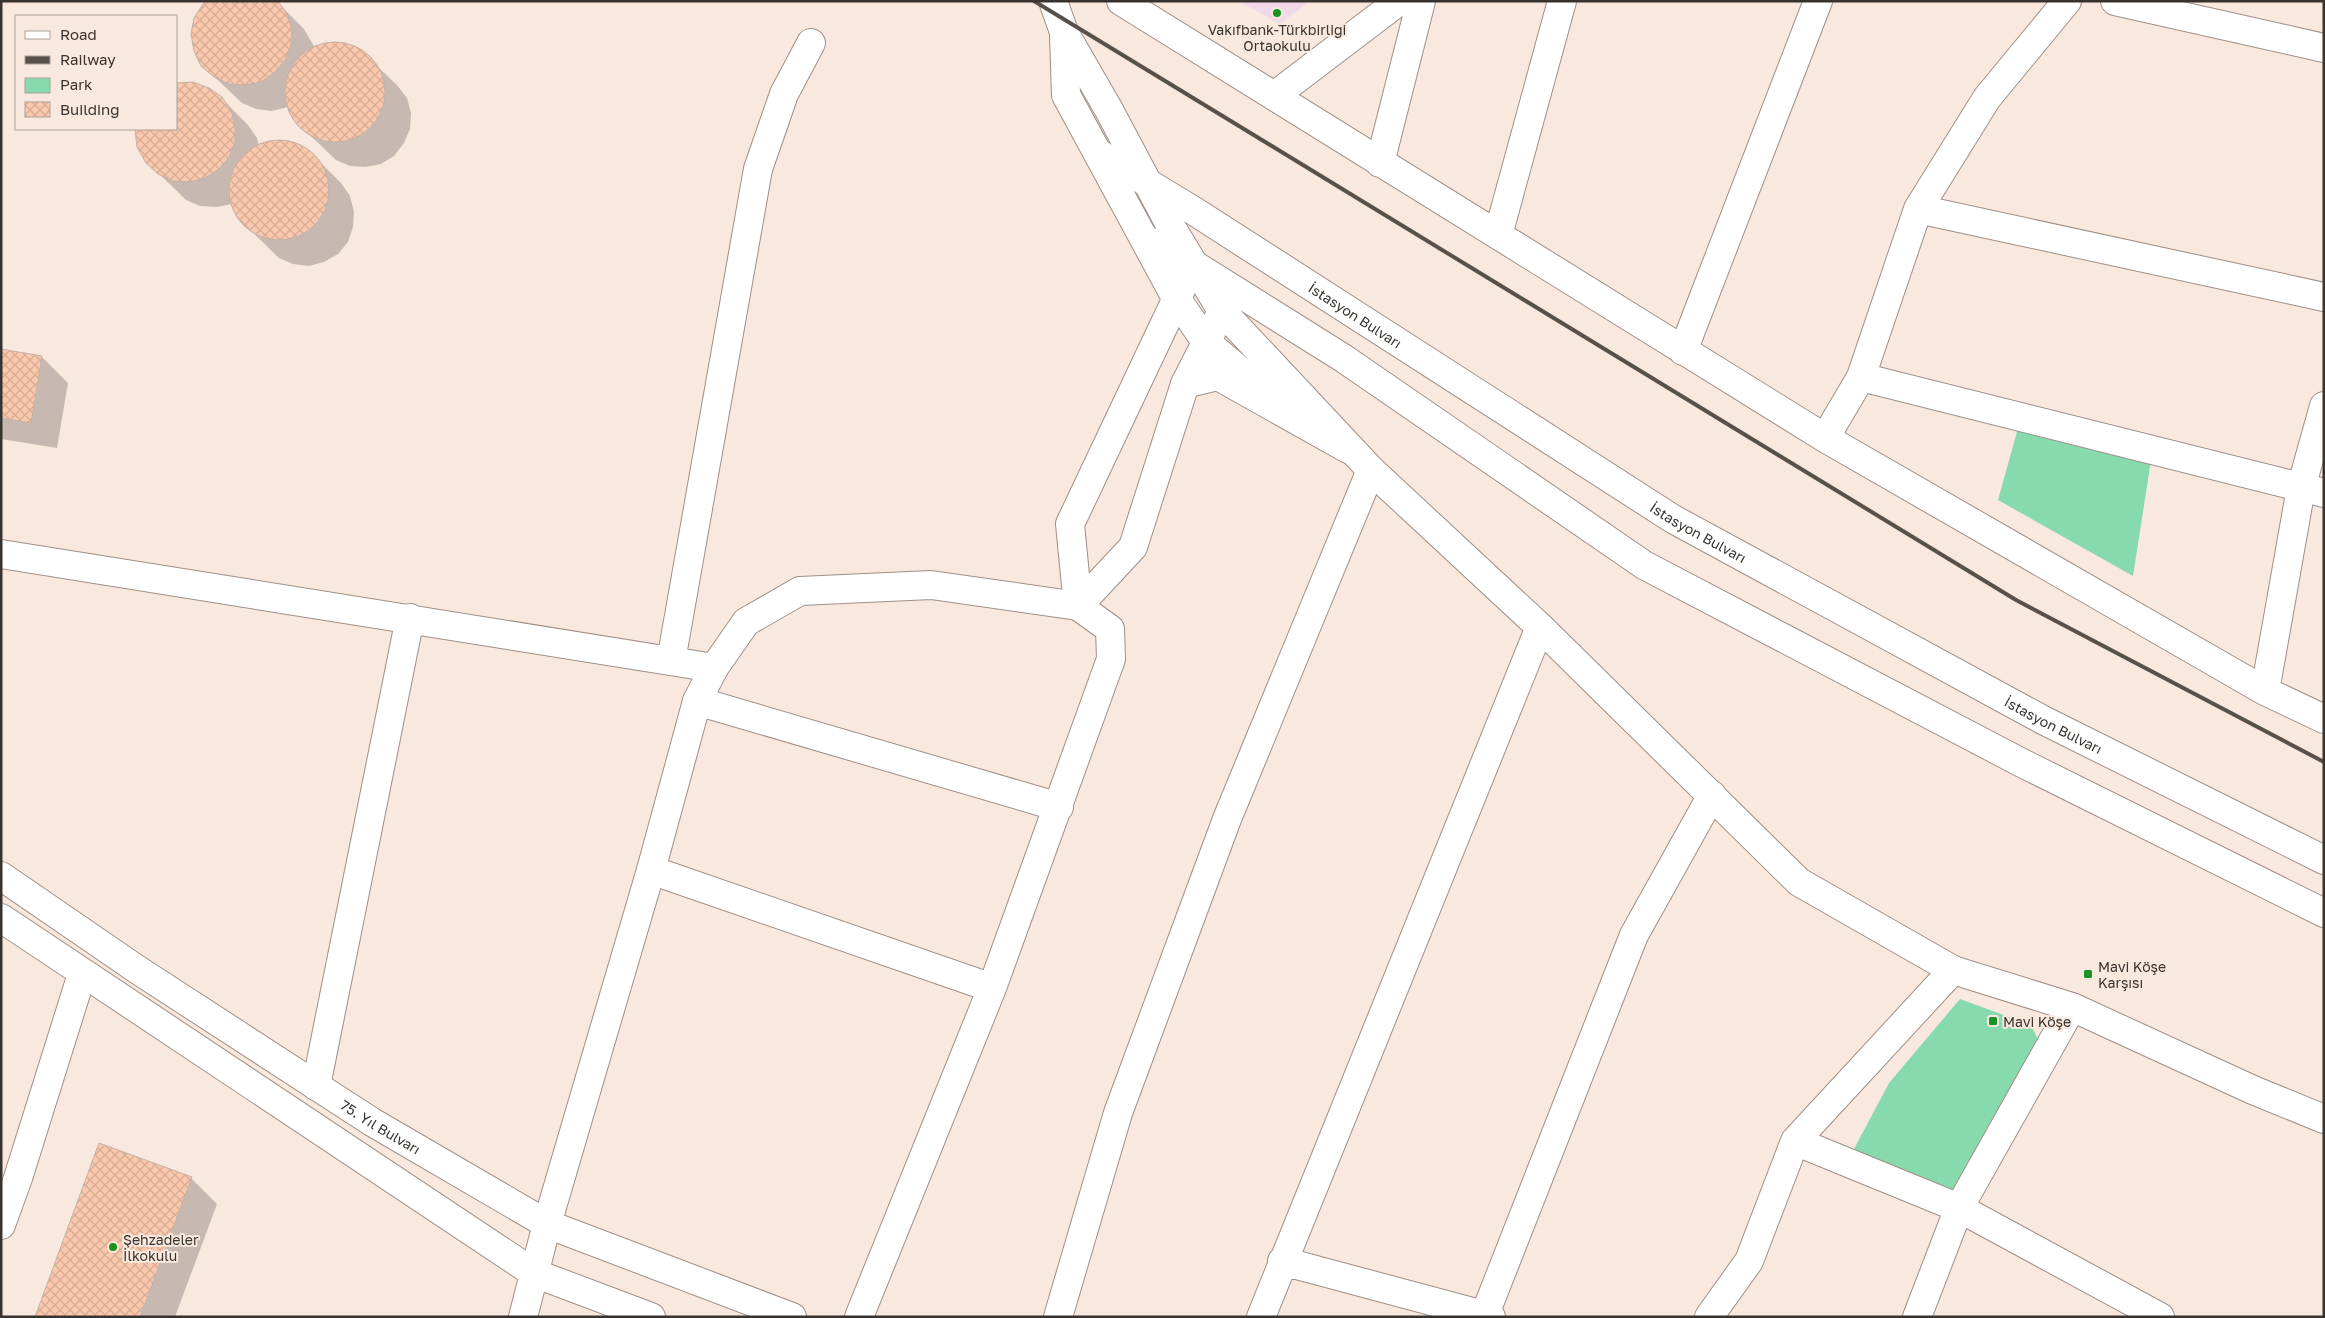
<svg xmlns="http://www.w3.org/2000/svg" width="2325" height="1318" viewBox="0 0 2325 1318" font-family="'Golos Text',sans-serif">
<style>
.education{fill:#f1dae7}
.green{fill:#86daac}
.shadow{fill:#0003}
.building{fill:url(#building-cross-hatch);stroke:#c3b2a9}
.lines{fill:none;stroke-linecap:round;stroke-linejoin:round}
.minor-casing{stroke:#9f8f86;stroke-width:30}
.tertiary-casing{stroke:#9f8f86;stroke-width:30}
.secondary-casing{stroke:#9f8f86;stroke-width:30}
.minor{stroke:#fff;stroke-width:28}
.tertiary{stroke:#fff;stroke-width:28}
.secondary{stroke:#fff;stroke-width:28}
.rail{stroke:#57504b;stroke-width:4}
.poi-dot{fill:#199323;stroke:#f9e8de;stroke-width:2}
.labels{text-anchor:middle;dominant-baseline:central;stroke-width:4;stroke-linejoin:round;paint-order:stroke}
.poi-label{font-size:14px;fill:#39332f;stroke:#f9e8de;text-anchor:start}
.street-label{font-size:14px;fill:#39332f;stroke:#f9e8de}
</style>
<defs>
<pattern id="building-cross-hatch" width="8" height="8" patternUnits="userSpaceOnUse" patternTransform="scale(1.25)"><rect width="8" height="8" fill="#fac8ac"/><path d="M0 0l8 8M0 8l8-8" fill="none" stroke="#d7ac94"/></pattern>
</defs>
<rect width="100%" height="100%" fill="#f9e8de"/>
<!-- education -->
<path class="education" d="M1238,1h72l-30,23z"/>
<!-- green -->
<path class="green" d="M2020,421l132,33 -19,122 -135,-76z
M1960,999l71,26 12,25 -86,153 -103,-54 35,-66z"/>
<!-- shadow -->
<path class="shadow" d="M276,1l28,28 11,19 11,-4 16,-1 16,5 39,37 10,13 4,15 -1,16 -6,14 -10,13 -13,8 -15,3 -16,-1 -14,-6 -40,-38 -8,-15 -16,4 -16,-2 -14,-6 -40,-38z
M221,98l27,27 9,13 2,8 10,-4h17l16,5 12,9 27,27 9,13 4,16 -1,15 -5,15 -10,12 -14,8 -15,4 -16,-2 -14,-6 -39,-38 -8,-16 -16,3 -16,-1 -14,-6 -39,-38 -11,-33h40z
M1,350l41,7 26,26 -11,65 -56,-9z
M191,1178l26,26 -42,113h-139z"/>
<!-- building -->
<path class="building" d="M205,1h73l9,13 5,16 -1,15 -6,15 -11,13 -13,9 -16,3 -16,-1 -15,-7 -13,-11 -7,-15 -3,-17 3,-16z
M285 92a50 50 0 1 1 100 0a50 50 0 1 1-100 0Z
M193,82l16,6 13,9 9,13 4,16v16l-6,15 -10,12 -14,9 -16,4 -16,-1 -15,-7 -12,-11 -9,-16 -2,-17v-1h41v-46z
M229 190a50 50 0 1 1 100 0a50 50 0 1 1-100 0Z
M1,349l41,7 -11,67 -30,-5z
M99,1143l93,34 -52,140h-105z"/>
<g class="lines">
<defs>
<path id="minor" d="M1121,1l704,437 440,253 59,28
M2115,1l209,47
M1274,96l125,-95
M1380,163l41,-162
M1918,209l406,88
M1498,235l64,-234
M1683,351l135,-350
M1861,377l463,116
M1825,438l36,-61 57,-168 69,-111 80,-97
M1,554l713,114
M671,661l87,-492 26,-75 27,-51
M2265,691l36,-203 23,-82
M697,701l362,106
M651,870l341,118
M316,1086l94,-468
M1795,1141l164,67 201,109
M1,1225l17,-47 64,-204
M1282,1261l209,56
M1485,1314l149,-379 78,-140
M859,1317l133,-329 119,-329 -1,-30 -32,-23
M1058,1317l60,-204 109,-294 144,-349
M1261,1317l279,-690
M1709,1317l40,-56 46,-120 158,-171
M1917,1317l42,-109 113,-201"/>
<g id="tertiary">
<path id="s1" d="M1100,154l94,57 479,308 370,201 281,140"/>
<path d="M1145,239l48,25 150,94 301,207 378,198 302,150"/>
<path d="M1185,384l33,-8 130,73"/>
<path d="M1078,606l-8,-82 123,-260"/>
<path d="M1078,606l55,-59 52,-163 37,-73"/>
<path d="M523,1317l24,-93 104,-354 46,-169 17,-33 32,-46 54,-31 131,-6 147,21"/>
</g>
<g id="secondary">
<path d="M1053,1l11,31 45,78 61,115 52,86 149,159 169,157 259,255 154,88 119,37 181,83 71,29"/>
<path d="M1064,35l2,60 110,203 30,44 32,27 68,49"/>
<path id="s2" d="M1,876l137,94 234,152 175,102 245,93"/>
<path d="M1,918l533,355 117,44"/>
</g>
</defs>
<!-- minor casing -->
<use href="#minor" class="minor-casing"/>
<!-- tertiary casing -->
<use href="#tertiary" class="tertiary-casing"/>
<!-- secondary casing -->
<use href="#secondary" class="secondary-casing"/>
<!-- minor -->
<use href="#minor" class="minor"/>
<!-- tertiary -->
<use href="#tertiary" class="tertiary"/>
<!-- secondary -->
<use href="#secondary" class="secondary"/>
<!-- rail -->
<path class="rail" d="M1034,1l982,599 308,162"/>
</g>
<!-- markers -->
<g class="poi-dot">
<circle cx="1277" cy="13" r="5"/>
<rect x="2083" y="969" width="10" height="10" rx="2.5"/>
<rect x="1988" y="1016" width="10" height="10" rx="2.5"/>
<circle cx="113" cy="1247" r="5"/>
</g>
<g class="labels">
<!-- poi labels -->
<g class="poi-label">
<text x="1277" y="29" text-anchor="middle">Vakıfbank-Türkbirliği<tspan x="1277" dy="16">Ortaokulu</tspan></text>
<text x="2098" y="966">Mavi Köşe<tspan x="2098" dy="16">Karşısı</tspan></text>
<text x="2003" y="1021">Mavi Köşe</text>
<text x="123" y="1239">Şehzadeler<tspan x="123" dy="16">İlkokulu</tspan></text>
</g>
<!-- street labels -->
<g class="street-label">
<text stroke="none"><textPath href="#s1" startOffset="302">İstasyon Bulvarı</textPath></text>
<text stroke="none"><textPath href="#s1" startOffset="708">İstasyon Bulvarı</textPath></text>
<text stroke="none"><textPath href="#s1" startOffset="1112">İstasyon Bulvarı</textPath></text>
<text stroke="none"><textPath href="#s2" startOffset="455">75. Yıl Bulvarı</textPath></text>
</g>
</g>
<!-- border -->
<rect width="2325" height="1318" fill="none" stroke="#39332f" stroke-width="5"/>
<!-- legend -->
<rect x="15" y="15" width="162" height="115" fill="#f9e8de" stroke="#aca098"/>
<rect x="25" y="31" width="25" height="8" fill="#ffffff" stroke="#aca098"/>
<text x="60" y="40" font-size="15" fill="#39332f">Road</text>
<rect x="25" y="56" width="25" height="8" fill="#57504b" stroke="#aca098"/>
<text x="60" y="65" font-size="15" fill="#39332f">Railway</text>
<rect x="25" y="78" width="25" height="15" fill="#86daac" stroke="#aca098"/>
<text x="60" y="90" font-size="15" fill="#39332f">Park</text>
<rect x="25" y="102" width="25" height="15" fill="url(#building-cross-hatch)" stroke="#aca098"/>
<text x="60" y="115" font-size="15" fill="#39332f">Building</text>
</svg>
